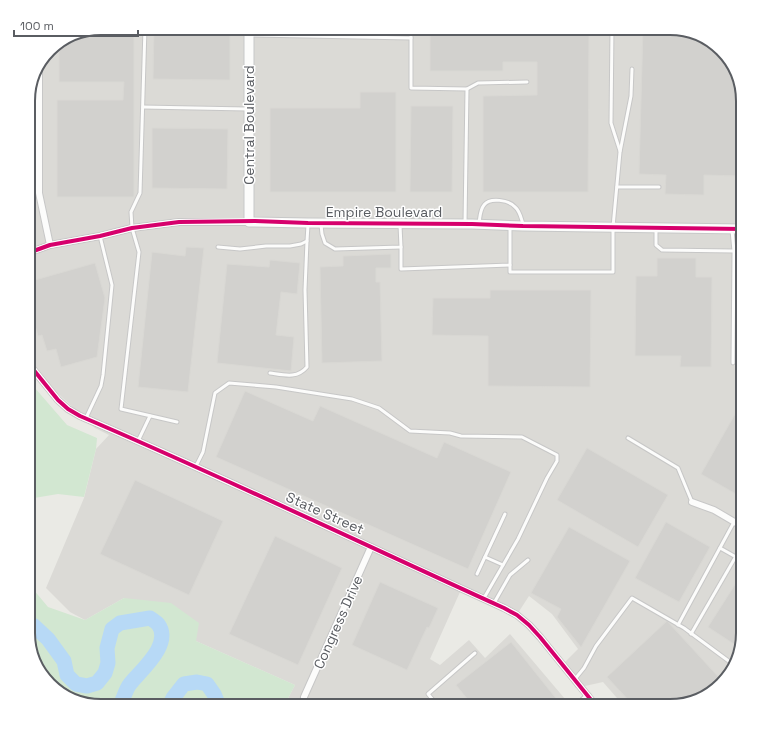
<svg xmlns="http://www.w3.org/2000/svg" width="771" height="734" font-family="'Space Grotesk',sans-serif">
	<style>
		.industrial { fill: #dbdad6 }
		.green { fill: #d2e7d1 }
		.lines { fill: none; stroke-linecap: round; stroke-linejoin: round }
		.river { stroke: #b7d9f6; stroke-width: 15 }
		.building { fill: #d2d1ce; stroke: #d9d8d4 }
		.lane-casing { stroke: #c7c7c7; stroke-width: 5 }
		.street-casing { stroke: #c7c7c7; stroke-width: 8 }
		.secondary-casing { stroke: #c7c8c8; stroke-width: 11 }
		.lane { stroke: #fcfcfb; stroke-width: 3 }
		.street { stroke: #fcfcfb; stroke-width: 6 }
		.secondary { stroke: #fcfcfb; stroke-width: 9 }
		.cycleway-casing { stroke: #fff; stroke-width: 6 }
		.cycleway { stroke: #d6006c; stroke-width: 4 }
		.labels { text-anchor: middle; stroke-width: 3; stroke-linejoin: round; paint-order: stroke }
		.street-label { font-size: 14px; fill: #5a5d62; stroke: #fff }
		.rim { fill: none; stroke: #5a5d62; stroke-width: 2 }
	</style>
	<rect width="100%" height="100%" fill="#eaeae5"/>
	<polygon class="industrial" points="101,28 674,28 722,50 743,97 743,633 737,661 721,685 674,706 624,706 603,682 576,688 560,667 578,649 552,614 529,596 516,616 460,592 430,659 440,665 469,640 485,658 510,634 571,706 284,706 295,685 196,641 124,598 85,620 70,612 46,588 84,498 96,449 109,435 95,428 36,373 28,353 28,96 36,69 53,46"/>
	<g class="green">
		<polygon points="28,380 67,425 97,438 96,449 84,497 58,494 28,499"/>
		<polygon points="28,583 48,607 85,620 124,598 171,603 199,623 196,641 295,685 284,706 101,706 73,700 49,684 28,637"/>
	</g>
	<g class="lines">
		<g class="river">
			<path d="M28,624L33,625L48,639L64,661L67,675L76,684L87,686L97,683L105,673L108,663L107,648L112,629L120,623L150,618C153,620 156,622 158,624C173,644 141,670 130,684C126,689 124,697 121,703V706"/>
			<polyline points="169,706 173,698 184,684 197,682 207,684 214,694 219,706"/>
		</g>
	</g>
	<g class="building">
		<polygon points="101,28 134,28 134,197 57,197 57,100 123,100 124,82 59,82 59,44"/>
		<polygon points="154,28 230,28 230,80 153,79"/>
		<polygon points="430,28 589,28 588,192 483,192 483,96 537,95 537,62 503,62 503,71 430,71"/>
		<polygon points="643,28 674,28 722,50 743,97 743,176 704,175 704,195 665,194 666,175 639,174"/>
		<polygon points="360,92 396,92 396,192 270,192 270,108 360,108"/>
		<polygon points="411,106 453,106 452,192 410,192"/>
		<polygon points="152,128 228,129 227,189 152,188"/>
		<polygon points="186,247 204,248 188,392 138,387 152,252 185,256"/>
		<polygon points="391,254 391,268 376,268 376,282 380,282 382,361 322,363 320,267 343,266 343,256"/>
		<polygon points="657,258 696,258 696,277 712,277 711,367 680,367 681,356 635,356 636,276 657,276"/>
		<polygon points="270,260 300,263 297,294 281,292 276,335 294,337 291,371 217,363 227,264 269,267"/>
		<polygon points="95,263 105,298 97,357 61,367 56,349 47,351 42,335 38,336 28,300 28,282"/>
		<polygon points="490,290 591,290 590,387 488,386 488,336 432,335 433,298 490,298"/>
		<polygon points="245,391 313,421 320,406 437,458 444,442 511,472 468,569 216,457"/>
		<polygon points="743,400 743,498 701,474"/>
		<polygon points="587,448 668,495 638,547 557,500"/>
		<polygon points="135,480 223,521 189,595 100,554"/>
		<polygon points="666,522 710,547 679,602 635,578"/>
		<polygon points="569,527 630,561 581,647 557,617 561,609 531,593"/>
		<polygon points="275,536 342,568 298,665 229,634"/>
		<polygon points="743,572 743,633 740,648 708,627"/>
		<polygon points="380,582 438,608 429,628 427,627 407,670 352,645"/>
		<polygon points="667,621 723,682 721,685 674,706 634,706 607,677"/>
		<polygon points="511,642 558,701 552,706 473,706 456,685"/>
	</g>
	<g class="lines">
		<g class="lane-casing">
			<g id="lane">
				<polyline points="145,28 140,193 131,212 132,228 139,252 138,261 121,409 177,422"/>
				<polyline points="411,28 411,88 467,89 465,223"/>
				<polyline points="612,28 611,123 620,151"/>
				<polyline points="251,35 411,38"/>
				<polyline points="467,89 478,83 527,82"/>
				<polyline points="143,107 247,109"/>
				<polyline points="617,187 659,187"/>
				<path d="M479,223C480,217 480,210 484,205C490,197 509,200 515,207C520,211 521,218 523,224"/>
				<polyline points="321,225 322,234 325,243 335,249 401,247 400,225"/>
				<polyline points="739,227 739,204 743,204"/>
				<polyline points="656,228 656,245 662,250 734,251"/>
				<polyline points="732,230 734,251 733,363"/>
				<polyline points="218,247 240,249 266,246 290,246 301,244 307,241 308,225"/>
				<polyline points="401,247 401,269 510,265 510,226"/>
				<polyline points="510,265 510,272 613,272 613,227 620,152 631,96 632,69"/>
				<path d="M270,373C284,375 297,379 307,367L305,290L307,241"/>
				<polyline points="86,418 101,386 103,375 112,285 100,236"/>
				<polyline points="628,438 678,468 692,502"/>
				<polyline points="138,441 150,416"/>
				<polyline points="196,466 203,452 215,393 229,383 276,387 352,399 379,408 410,431 450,433 461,436 522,437 557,455 557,461 547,478 518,539 484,598"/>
				<polyline points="720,548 736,557"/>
				<polyline points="485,557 503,565"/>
				<polyline points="477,574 505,514"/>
				<polyline points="494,603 510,575 528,560"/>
				<polyline points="678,625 734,522"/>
				<polyline points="691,634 743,544"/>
				<polyline points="575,679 584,668 596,646 632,598 684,628 734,665"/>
				<polyline points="438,706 428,694 475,653"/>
			</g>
		</g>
		<g class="street-casing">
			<g id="street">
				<polyline points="39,64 39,193 50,245"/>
				<polyline points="28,253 50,245 100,236 132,228 179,222 249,222"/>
				<path d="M28,363L58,400L68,409L80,416C223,477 363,544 504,608L517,615L529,625L540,637L596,706"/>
				<polyline points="692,502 714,510 743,527"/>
				<polyline points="304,697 371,547"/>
				<polyline points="577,706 588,696"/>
			</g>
		</g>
		<g class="secondary-casing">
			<polyline id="secondary" points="249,28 249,222 308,223 472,224 523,226 743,229"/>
		</g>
		<use href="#lane" class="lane"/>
		<use href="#street" class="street"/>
		<use href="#secondary" class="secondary"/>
		<g class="cycleway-casing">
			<g id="cycleway">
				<polyline points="28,253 50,245 100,236 132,228 179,222 255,221 308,223 472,224 523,226 743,229"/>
				<path d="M28,363L58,400L68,409L80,416C223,477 363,544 504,608L517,615L529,625L540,637L596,706"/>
			</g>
		</g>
		<use href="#cycleway" class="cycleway"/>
	</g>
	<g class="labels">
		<g class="street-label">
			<text transform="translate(249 125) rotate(-90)" y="5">Central Boulevard</text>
			<text x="384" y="217">Empire Boulevard</text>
			<text transform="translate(325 513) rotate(24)" y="5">State Street</text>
			<text transform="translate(338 622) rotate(-66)" y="5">Congress Drive</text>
		</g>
	</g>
	<path d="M0 0H771V734H0ZM101 35H670A66 66 0 0 1 736 101V633A66 66 0 0 1 670 699H101A66 66 0 0 1 35 633V101A66 66 0 0 1 101 35Z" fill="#fff" fill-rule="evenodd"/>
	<path class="rim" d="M101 35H670A66 66 0 0 1 736 101V633A66 66 0 0 1 670 699H101A66 66 0 0 1 35 633V101A66 66 0 0 1 101 35Z"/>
	<path d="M14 30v6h124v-6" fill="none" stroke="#5a5d62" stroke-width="2"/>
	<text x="20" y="30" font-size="12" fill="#5a5d62" stroke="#ffffff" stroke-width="3" paint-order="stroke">100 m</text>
</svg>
